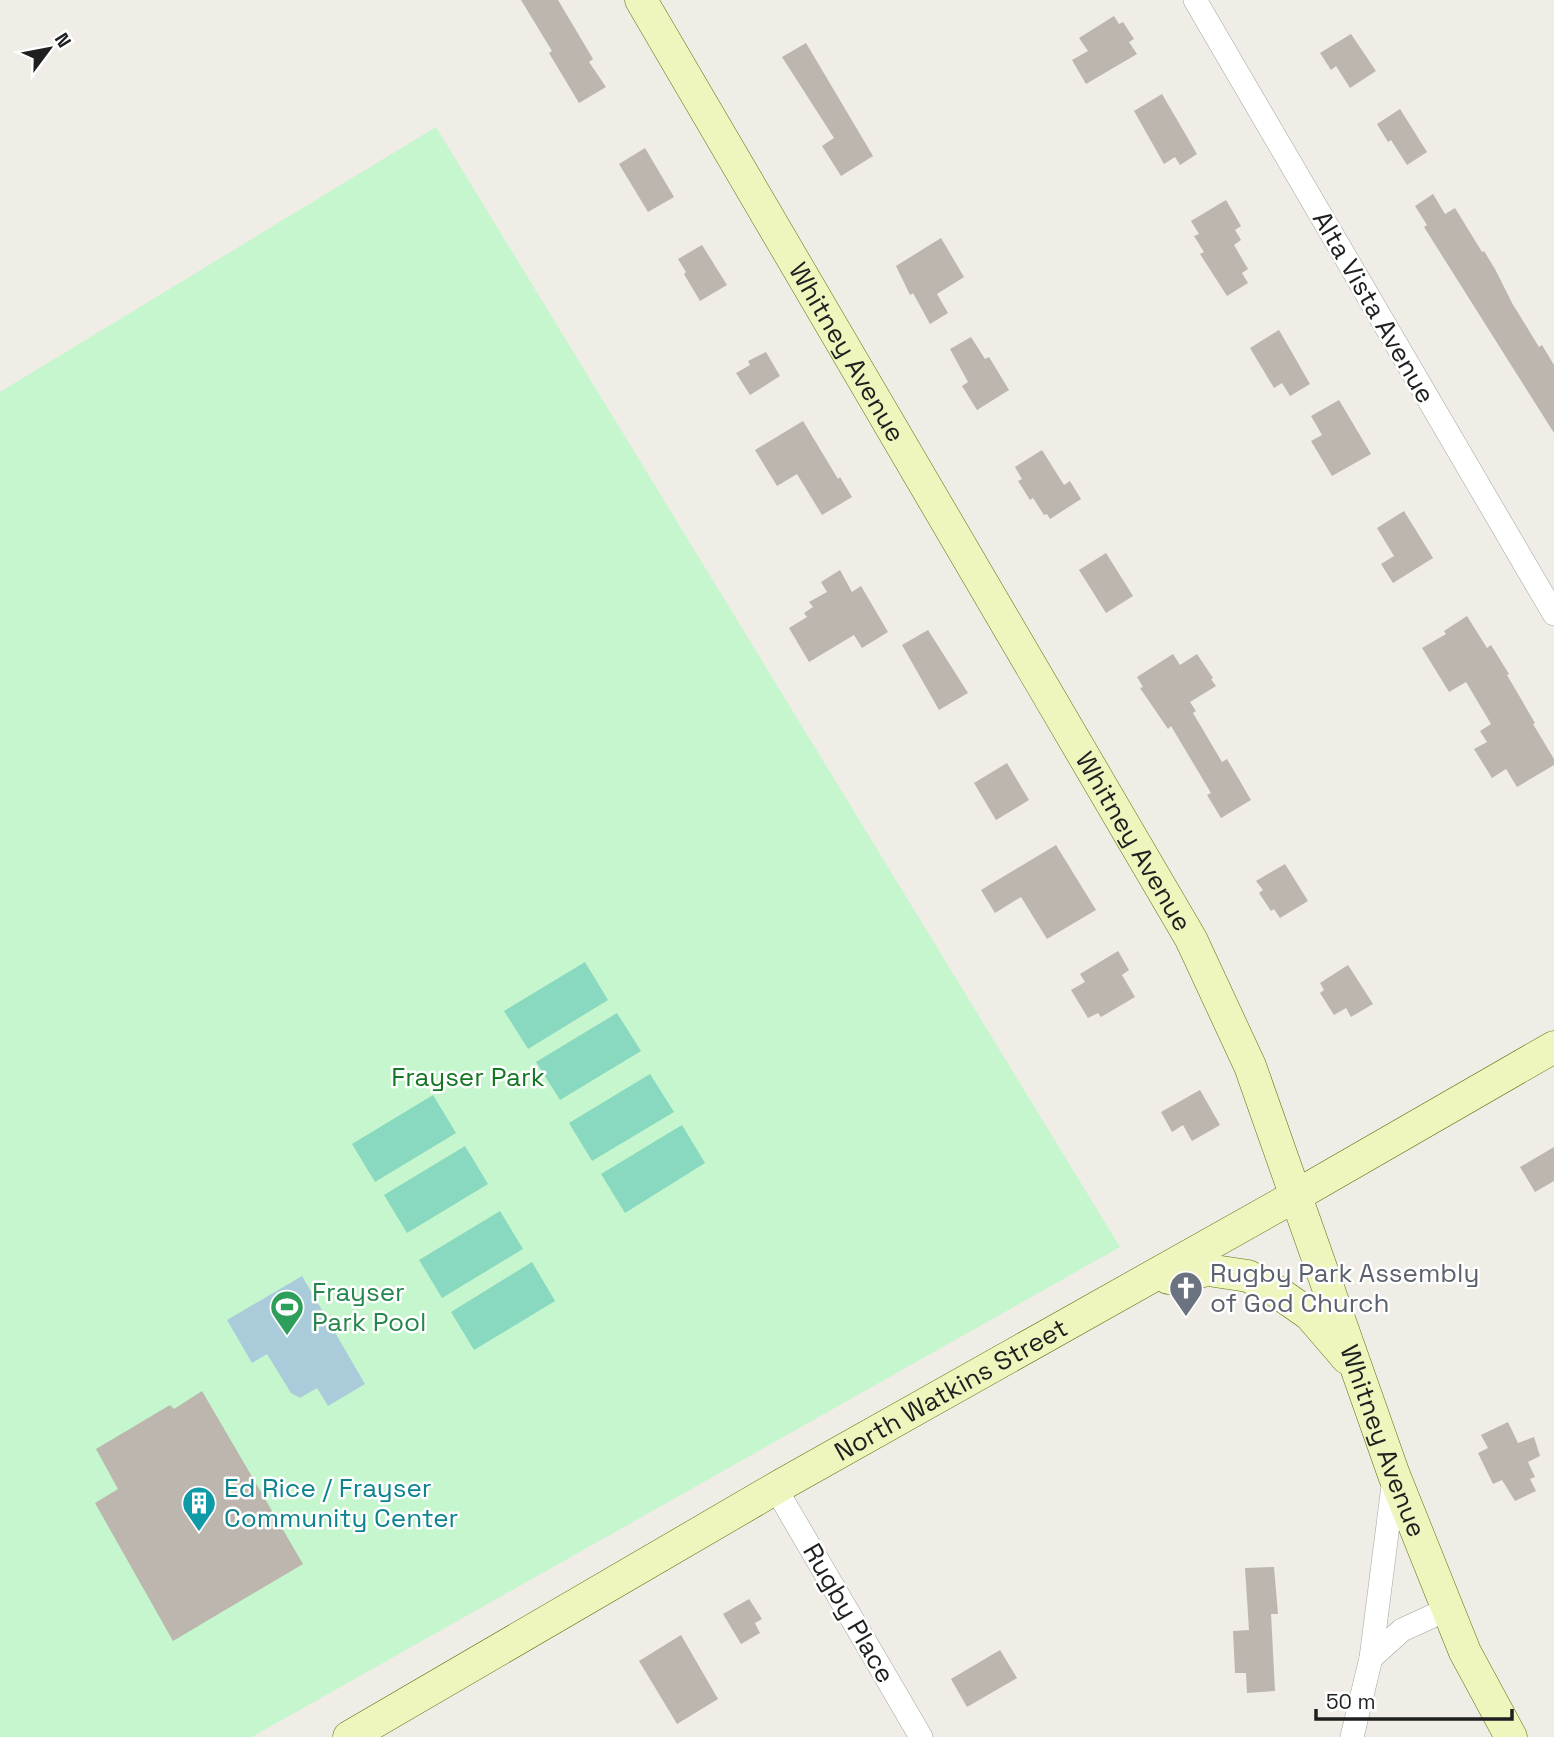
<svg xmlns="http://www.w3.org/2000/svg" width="1554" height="1737" font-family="'Space Grotesk',sans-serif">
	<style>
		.park { fill: #c6f6cd }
		.pitch { fill: #89d9c0 }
		.water { fill: #a9cbda }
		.building { fill: #bcb6af }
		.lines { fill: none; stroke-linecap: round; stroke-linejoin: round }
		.street-casing { stroke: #a3a3a3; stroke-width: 24 }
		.secondary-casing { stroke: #5d700c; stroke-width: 33 }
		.street { stroke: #fff; stroke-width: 23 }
		.secondary { stroke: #eef5bd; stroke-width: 32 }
		.labels { text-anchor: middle; stroke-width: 5; stroke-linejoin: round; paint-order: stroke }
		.street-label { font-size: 26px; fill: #1f1f1f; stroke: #fff }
		.park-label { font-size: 26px; fill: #137723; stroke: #fff }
		.worship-label { font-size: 26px; fill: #5b616d; stroke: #fff; text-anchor: start }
		.leisure-label { font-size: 26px; fill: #27864d; stroke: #fff; text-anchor: start }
		.culture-label { font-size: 26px; fill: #0d838f; stroke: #fff; text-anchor: start }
	</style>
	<rect width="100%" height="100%" fill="#efede6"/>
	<polygon class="park" points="436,127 1120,1247 252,1737 0,1737 0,392"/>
	<g class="pitch">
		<polygon points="585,962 608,1000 528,1049 504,1011"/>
		<polygon points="617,1013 641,1051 560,1100 536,1062"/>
		<polygon points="650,1074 674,1112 592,1161 569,1123"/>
		<polygon points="433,1095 456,1133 375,1182 352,1144"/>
		<polygon points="682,1125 705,1163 625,1213 601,1174"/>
		<polygon points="465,1146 488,1184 407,1233 384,1195"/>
		<polygon points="500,1211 523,1249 442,1298 419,1260"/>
		<polygon points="532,1262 555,1301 474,1350 451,1312"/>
	</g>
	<polygon class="water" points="302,1276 365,1384 328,1406 317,1388 300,1398 291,1393 267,1354 252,1363 227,1320"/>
	<g class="building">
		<polygon points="521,0 558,0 593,59 589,62 606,87 579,103 549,53 552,51"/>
		<polygon points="1114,16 1119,24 1123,22 1134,39 1129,42 1137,54 1086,84 1072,60 1088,51 1079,38"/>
		<polygon points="1351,34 1376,71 1350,88 1336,66 1331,70 1320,53"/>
		<polygon points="806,43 873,156 841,176 822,146 834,138 782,57"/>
		<polygon points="1162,94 1197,154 1180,165 1175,157 1164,164 1134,111"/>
		<polygon points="1400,109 1427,152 1407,165 1391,140 1388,142 1377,124"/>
		<polygon points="645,148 674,197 648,212 619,164"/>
		<polygon points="1433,194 1445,214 1455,208 1482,252 1484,251 1495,269 1512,303 1539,347 1542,345 1554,365 1554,433 1424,227 1427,225 1415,206"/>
		<polygon points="1226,200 1241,226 1235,230 1241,240 1234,245 1248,269 1242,273 1248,283 1227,296 1200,254 1204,252 1194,236 1199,234 1191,221"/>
		<polygon points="941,238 964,277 937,294 948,313 930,324 913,293 910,295 896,266"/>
		<polygon points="702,245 727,285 700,301 684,274 686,272 678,259"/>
		<polygon points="1279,330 1310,384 1290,396 1282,383 1274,388 1250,348"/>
		<polygon points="971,337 985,359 989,357 1009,390 977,410 962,386 968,382 950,349"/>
		<polygon points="766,352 780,376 750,395 736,373 750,365 748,361"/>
		<polygon points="1339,400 1371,454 1332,476 1311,441 1322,435 1311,416"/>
		<polygon points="803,421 838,479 840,477 852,497 822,515 797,474 777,486 755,450"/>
		<polygon points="1042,450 1064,485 1070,481 1081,499 1050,519 1047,514 1044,515 1033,498 1030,500 1018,481 1022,479 1015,467"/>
		<polygon points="1404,511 1433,558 1393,583 1381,564 1394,556 1377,528"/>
		<polygon points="1106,553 1133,596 1106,613 1079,570"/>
		<polygon points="840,570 852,592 861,586 888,632 862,648 854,635 809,662 789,628 807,617 804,613 813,607 809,602 827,592 821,582"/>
		<polygon points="1467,616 1487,648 1491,645 1509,674 1507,675 1535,723 1533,724 1554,759 1554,765 1517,787 1506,769 1492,778 1474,749 1487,742 1480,731 1491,724 1466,682 1449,692 1422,648 1446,634 1444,631"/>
		<polygon points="928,630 968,693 939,710 902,645"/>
		<polygon points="1173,654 1180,665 1197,654 1213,678 1211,679 1216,686 1190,702 1196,711 1193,713 1222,762 1227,759 1251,800 1221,818 1207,795 1211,793 1171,726 1168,729 1140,688 1143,687 1137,677"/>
		<polygon points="1007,763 1029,800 996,820 974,783"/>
		<polygon points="1056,845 1096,910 1047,939 1021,897 995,913 981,890"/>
		<polygon points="1285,864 1308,901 1280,918 1274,909 1271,911 1259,893 1263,890 1256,881"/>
		<polygon points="1118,951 1129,970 1122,975 1135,997 1101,1017 1098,1013 1088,1018 1071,990 1085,982 1080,974"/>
		<polygon points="1348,965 1373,1004 1351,1017 1346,1008 1334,1015 1320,993 1324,990 1320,983"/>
		<polygon points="1200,1090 1220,1125 1192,1141 1183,1125 1172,1132 1161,1112"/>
		<polygon points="1554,1147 1554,1181 1535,1192 1520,1167"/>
		<polygon points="202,1391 303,1564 173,1641 95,1503 118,1489 96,1449 170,1405 174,1409"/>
		<polygon points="1508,1422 1518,1443 1534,1437 1540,1456 1528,1462 1535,1477 1530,1479 1536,1491 1515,1501 1502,1480 1493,1484 1478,1453 1488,1448 1481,1435"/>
		<polygon points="1274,1567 1278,1614 1271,1614 1275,1691 1247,1693 1246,1673 1235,1673 1233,1631 1249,1630 1245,1568"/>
		<polygon points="749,1599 762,1619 755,1623 760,1633 741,1644 723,1614"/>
		<polygon points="681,1635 718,1699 677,1724 639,1661"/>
		<polygon points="1000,1650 1017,1678 967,1707 951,1679"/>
	</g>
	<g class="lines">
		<g class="street-casing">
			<g id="street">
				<polyline points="1195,0 1554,614"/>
				<polyline points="1394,1478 1371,1658 1402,1630 1448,1609"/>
				<polyline points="776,1489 921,1737"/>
				<polyline points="1352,1737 1371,1658"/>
			</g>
		</g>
		<g class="secondary-casing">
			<g id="secondary">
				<path id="s1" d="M641,0L1191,939L1250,1066L1394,1475L1465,1652L1511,1737"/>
				<polyline points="1168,1278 1208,1270 1248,1276 1276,1291 1310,1315 1347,1358"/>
				<path id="s2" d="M349,1737L783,1484L1297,1195L1554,1047"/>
			</g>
		</g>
		<use href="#street" class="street"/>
		<use href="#secondary" class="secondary"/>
	</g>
	<defs>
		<g id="church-pin" transform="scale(1.75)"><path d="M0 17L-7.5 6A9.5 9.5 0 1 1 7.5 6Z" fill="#6b7280" stroke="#fff"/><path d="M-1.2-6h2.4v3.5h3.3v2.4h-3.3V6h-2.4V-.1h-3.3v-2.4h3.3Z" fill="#fff"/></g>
		<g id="stadium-pin" transform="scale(1.75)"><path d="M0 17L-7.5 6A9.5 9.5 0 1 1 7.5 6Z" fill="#2e9e5b" stroke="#fff"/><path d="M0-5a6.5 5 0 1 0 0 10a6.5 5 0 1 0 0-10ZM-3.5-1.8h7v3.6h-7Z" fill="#fff"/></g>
		<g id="building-pin" transform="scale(1.75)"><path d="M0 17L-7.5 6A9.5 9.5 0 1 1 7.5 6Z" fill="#0f9aa8" stroke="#fff"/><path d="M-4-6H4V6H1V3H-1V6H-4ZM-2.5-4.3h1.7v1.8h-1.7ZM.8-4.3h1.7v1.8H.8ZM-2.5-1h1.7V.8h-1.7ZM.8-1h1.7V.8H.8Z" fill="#fff"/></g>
	</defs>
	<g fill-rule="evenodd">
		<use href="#church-pin" x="1186" y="1288"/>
		<use href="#stadium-pin" x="287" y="1307"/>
		<use href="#building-pin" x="199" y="1503"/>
	</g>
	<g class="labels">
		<g class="street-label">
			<text transform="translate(1374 307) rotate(60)" y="9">Alta Vista Avenue</text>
			<text dy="9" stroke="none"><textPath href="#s1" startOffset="408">Whitney Avenue</textPath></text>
			<text dy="9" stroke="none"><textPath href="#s1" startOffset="975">Whitney Avenue</textPath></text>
			<text dy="9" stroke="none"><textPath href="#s2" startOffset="695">North Watkins Street</textPath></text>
			<text dy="9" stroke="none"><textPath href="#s1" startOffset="1626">Whitney Avenue</textPath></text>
			<text transform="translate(849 1613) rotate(60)" y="9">Rugby Place</text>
		</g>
		<g class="park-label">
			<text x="468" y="1086">Frayser Park</text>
		</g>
		<g class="worship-label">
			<text x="1210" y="1282">Rugby Park Assembly<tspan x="1210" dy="30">of God Church</tspan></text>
		</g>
		<g class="leisure-label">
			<text x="312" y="1301">Frayser<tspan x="312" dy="30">Park Pool</tspan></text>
		</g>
		<g class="culture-label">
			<text x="224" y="1497">Ed Rice / Frayser<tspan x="224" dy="30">Community Center</tspan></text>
		</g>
	</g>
	<g transform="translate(49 49) rotate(58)" stroke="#ffffff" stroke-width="5" paint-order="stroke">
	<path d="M0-5L12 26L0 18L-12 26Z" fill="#1f1f1f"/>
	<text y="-10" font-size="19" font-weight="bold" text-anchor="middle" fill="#1f1f1f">N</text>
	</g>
	<path d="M1316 1709v10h196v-10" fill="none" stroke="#1f1f1f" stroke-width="3.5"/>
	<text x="1326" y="1709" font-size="21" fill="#1f1f1f" stroke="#ffffff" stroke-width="5" paint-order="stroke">50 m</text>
</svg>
